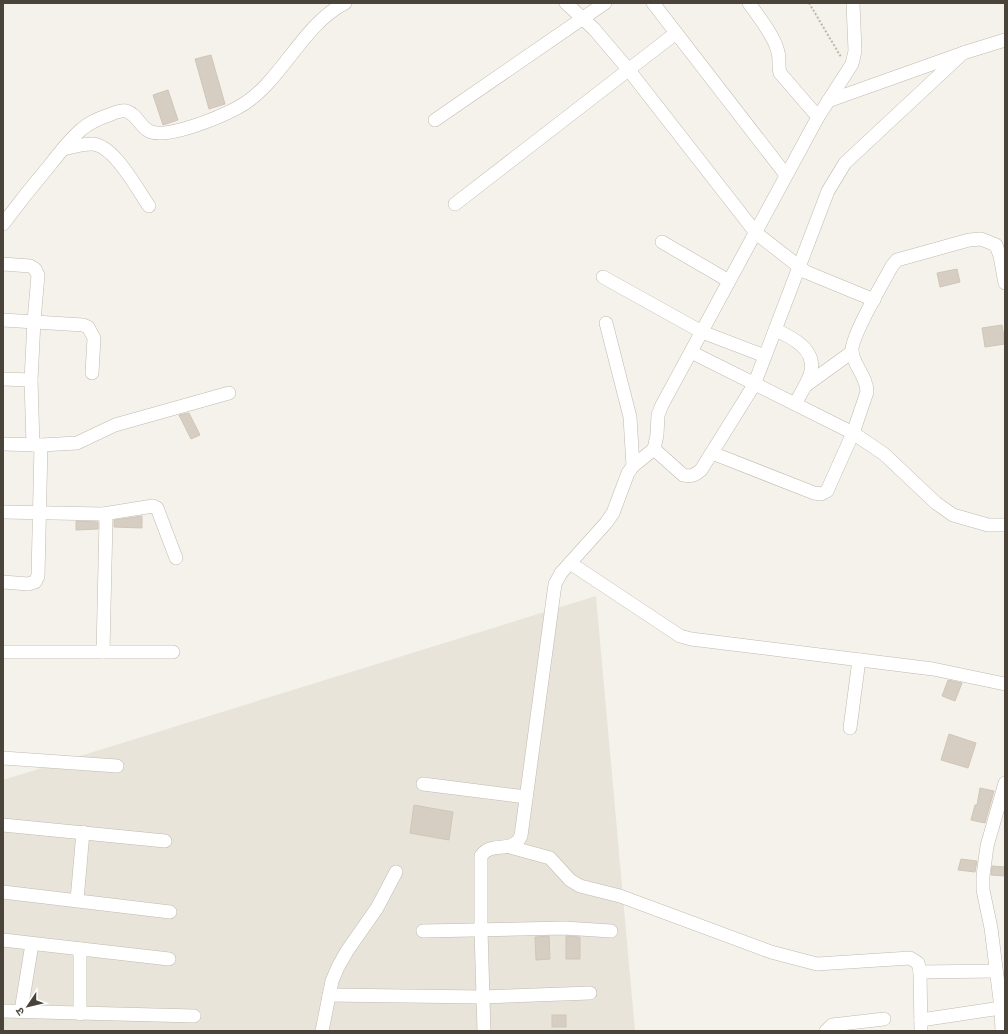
<svg xmlns="http://www.w3.org/2000/svg" width="1008" height="1034" font-family="Barlow,'Noto Sans Devanagari',sans-serif">
	<style>
		.residential { fill: #e8e4da }
		.building { fill: #d6cec2; stroke: #d0c6b6 }
		.lines { fill: none; stroke-linecap: round; stroke-linejoin: round }
		.minor-casing { stroke: #c0baaf; stroke-width: 14 }
		.path { stroke: #c1b6a1; stroke-width: 2; stroke-dasharray: 2 2; stroke-linecap: butt }
		.minor { stroke: #fff; stroke-width: 13 }
	</style>
	<rect width="100%" height="100%" fill="#f5f2ec"/>
	<polygon class="residential" points="596,596 635,1031 3,1031 3,780"/>
	<g class="building">
		<polygon points="211,55 225,104 209,109 195,59"/>
		<polygon points="168,90 178,120 163,125 153,95"/>
		<polygon points="957,269 960,282 940,287 937,273"/>
		<polygon points="1002,325 1005,344 985,347 982,328"/>
		<polygon points="189,413 200,435 191,439 179,415"/>
		<polygon points="142,516 142,528 114,527 114,520"/>
		<polygon points="76,521 98,522 98,529 76,530"/>
		<polygon points="948,680 962,683 955,701 942,696"/>
		<polygon points="949,734 976,743 968,768 941,760"/>
		<polygon points="980,788 994,791 985,823 971,820 975,805 977,805"/>
		<polygon points="414,805 453,812 449,840 410,833"/>
		<polygon points="961,859 977,861 975,872 958,870"/>
		<polygon points="992,866 1005,867 1005,876 991,875"/>
		<polygon points="549,936 550,959 536,960 535,937"/>
		<polygon points="566,936 580,937 580,959 566,959"/>
		<rect x="552" y="1015" width="14" height="12"/>
	</g>
	<g class="lines">
		<g class="minor-casing">
			<g id="minor">
				<polyline points="566,3 594,29 628,69 756,233 806,272 874,300"/>
				<polyline points="653,3 786,175"/>
				<path d="M749,3C758,16 775,37 778,52C780,59 778,66 780,73L818,117"/>
				<polyline points="828,101 963,53 1005,40"/>
				<polyline points="435,120 605,3"/>
				<path d="M63,149C72,147 82,144 91,144C113,143 137,189 149,206"/>
				<polyline points="455,204 676,33"/>
				<path d="M3,224C18,204 34,184 50,165C60,152 70,139 82,129C90,122 100,118 109,115C114,113 120,110 126,111C137,114 140,127 149,131C166,140 220,117 237,108C281,85 300,26 345,3"/>
				<polyline points="662,242 729,281"/>
				<polyline points="3,264 30,266 35,269 38,275 34,321 31,380 33,445"/>
				<polyline points="603,277 702,332 765,356"/>
				<polyline points="3,320 83,325 88,327 94,338 92,373"/>
				<polyline points="606,323 630,417 633,466"/>
				<path d="M776,330C791,337 816,349 811,371C809,382 800,394 795,404"/>
				<polyline points="691,352 853,433 884,454 936,503 953,515 988,525 1005,525"/>
				<polyline points="3,379 31,380"/>
				<polyline points="805,386 852,352"/>
				<polyline points="3,444 41,445 77,443 115,425 229,393"/>
				<path d="M654,449L683,475C691,477 695,475 701,470L754,385L828,191L845,163L963,53"/>
				<path d="M712,453L814,493L821,494L827,491L853,433L867,392C867,377 854,366 852,352C850,338 884,281 892,266L897,260L969,240L981,239L996,245L1000,256L1005,283"/>
				<polyline points="3,512 103,514 106,520 103,652"/>
				<polyline points="103,514 153,506 157,508 176,558"/>
				<polyline points="570,563 680,636 691,639 933,669 1005,684"/>
				<polyline points="3,582 28,584 35,582 38,576 41,445"/>
				<polyline points="3,652 173,652"/>
				<polyline points="850,728 859,660"/>
				<polyline points="3,758 117,766"/>
				<polyline points="423,784 526,797"/>
				<polyline points="3,825 165,841"/>
				<polyline points="510,847 550,858 570,880 580,886 620,896 771,952 817,964 910,958 918,963 920,972 921,1031"/>
				<polyline points="3,892 170,912"/>
				<polyline points="77,900 83,832"/>
				<polyline points="423,931 564,928 611,931"/>
				<polyline points="3,940 169,959"/>
				<polyline points="920,972 996,971"/>
				<polyline points="329,995 482,997 590,993"/>
				<polyline points="3,1011 194,1016"/>
				<polyline points="21,1011 32,944"/>
				<polyline points="80,1014 80,949"/>
				<polyline points="921,1020 1001,1008"/>
				<polyline points="322,1031 332,981 338,967 347,951 377,908 396,872"/>
				<path d="M484,1031L481,930V856C492,840 512,855 521,836L555,584L561,573L606,523L613,513L628,473L633,466L654,449L657,435L658,415L662,405L818,117L852,64L855,51L853,3"/>
				<polyline points="826,1031 832,1025 884,1019"/>
				<polyline points="1002,1031 1001,1008 991,928 983,890 983,876 987,846 1005,783"/>
			</g>
		</g>
		<polyline class="path" points="809,3 841,57"/>
		<use href="#minor" class="minor"/>
	</g>
	<rect width="1008" height="1034" fill="none" stroke="#49433a" stroke-width="8"/>
	<g transform="translate(28 1006) rotate(235)" stroke="#ffffff" stroke-width="3" paint-order="stroke">
	<path d="M0-3L7 15L0 10L-7 15Z" fill="#49433a"/>
	<text y="-6" font-size="11" font-weight="bold" text-anchor="middle" fill="#49433a">उ</text>
	</g>
</svg>
